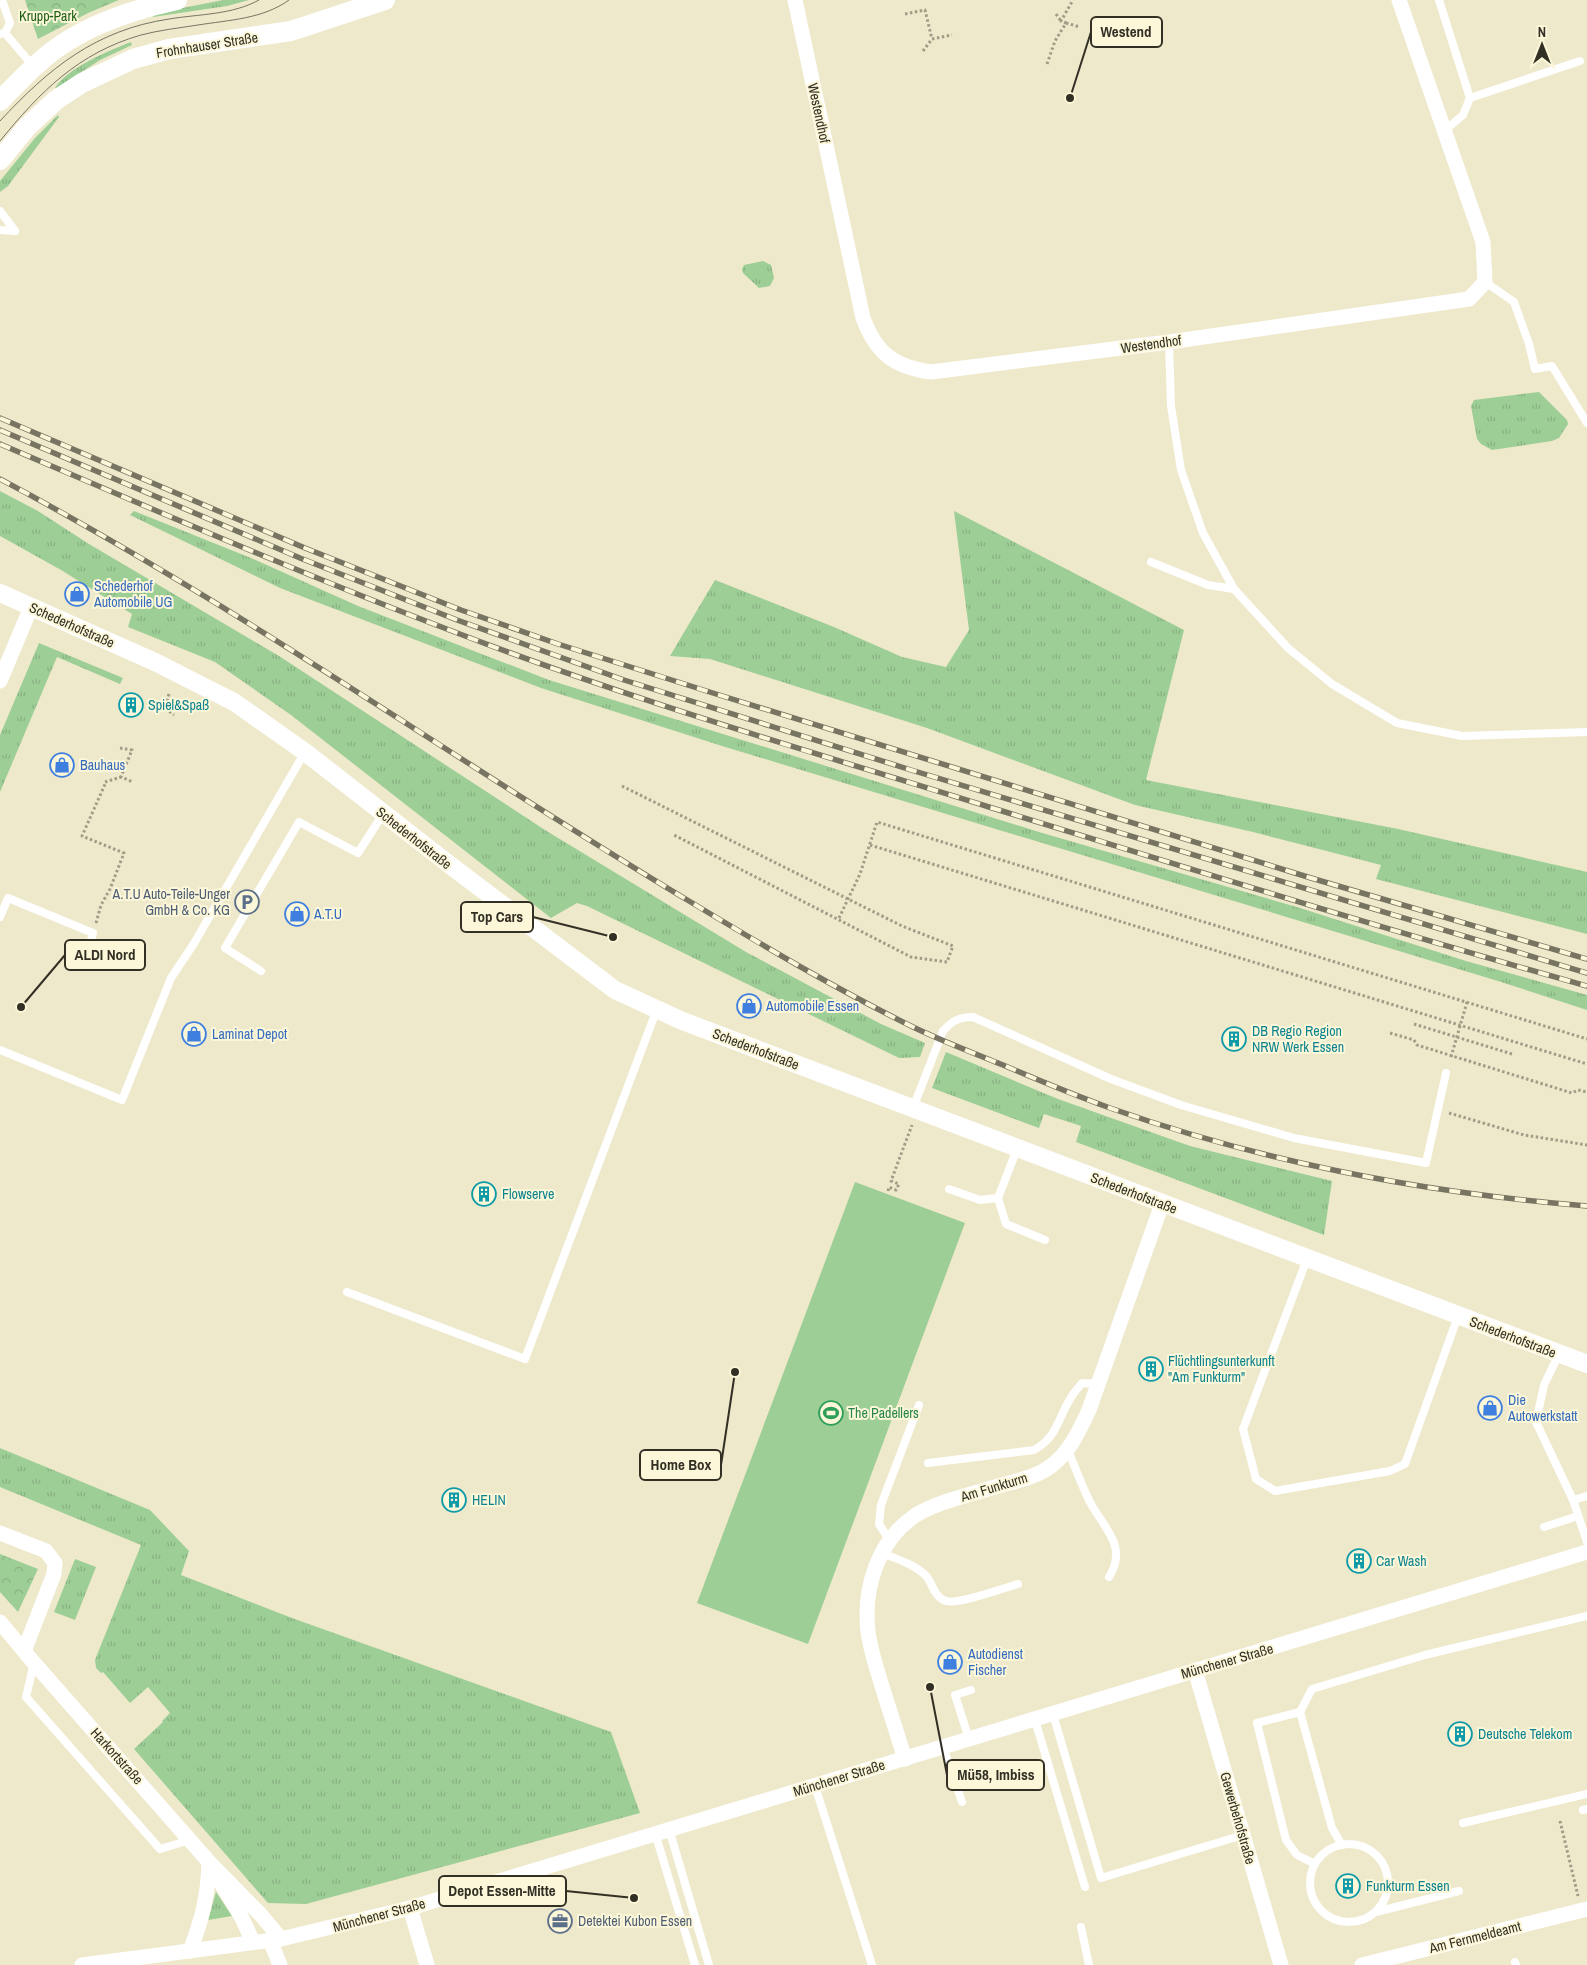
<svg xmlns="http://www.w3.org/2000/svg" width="1587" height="1965" font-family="'Archivo Narrow',sans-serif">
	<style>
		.grass { fill: url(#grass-tufts) }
		.park { fill: url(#park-crowns) }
		.pitch { fill: #9dce96 }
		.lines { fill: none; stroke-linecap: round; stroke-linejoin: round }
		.path { stroke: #a19c87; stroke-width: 3; stroke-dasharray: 2.5 2.5; stroke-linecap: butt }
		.service { stroke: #fff; stroke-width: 8 }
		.minor { stroke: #fff; stroke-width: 15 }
		.tertiary { stroke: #fff; stroke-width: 18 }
		.secondary { stroke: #fff; stroke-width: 20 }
		.tram { stroke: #787462; stroke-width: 1 }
		.rail-casing { stroke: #787462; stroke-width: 5.5 }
		.rail { stroke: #fcf7d9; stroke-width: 4; stroke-dasharray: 11; stroke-linecap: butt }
		.labels { text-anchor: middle; stroke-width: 4; stroke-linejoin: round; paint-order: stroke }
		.park-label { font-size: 14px; fill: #1d5e15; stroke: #fcf7d9 }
		.street-label { font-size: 14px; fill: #322f24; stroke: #fcf7d9 }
		.shop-label { font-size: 14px; fill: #366cbe; stroke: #fcf7d9; text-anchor: start }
		.culture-label { font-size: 14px; fill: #0d838f; stroke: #fcf7d9; text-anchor: start }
		.service-label { font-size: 14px; fill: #4e5e75; stroke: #fcf7d9; text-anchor: end }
		.leisure-label { font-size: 14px; fill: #27864d; stroke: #fcf7d9; text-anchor: start }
		.leader { fill: none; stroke: #322f24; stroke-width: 2 }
		.callout-dot { fill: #322f24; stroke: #fcf7d9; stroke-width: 2 }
		.callout { fill: #fcf7d9; stroke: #322f24; stroke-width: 2 }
		.callout-label { font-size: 15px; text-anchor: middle; font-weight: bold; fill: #322f24 }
	</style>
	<defs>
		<pattern id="grass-tufts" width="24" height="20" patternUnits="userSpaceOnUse" patternTransform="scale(1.25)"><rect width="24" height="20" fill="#9dce96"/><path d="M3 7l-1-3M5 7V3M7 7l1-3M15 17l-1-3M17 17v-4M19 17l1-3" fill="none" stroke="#88b181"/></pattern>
		<pattern id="park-crowns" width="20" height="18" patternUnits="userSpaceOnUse" patternTransform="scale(1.25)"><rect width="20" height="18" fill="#9dce96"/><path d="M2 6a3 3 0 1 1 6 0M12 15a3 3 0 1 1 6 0" fill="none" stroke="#88b181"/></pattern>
	</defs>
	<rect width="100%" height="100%" fill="#efe9cc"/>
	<g class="grass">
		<polygon points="223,0 249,0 227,6 153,17 152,14"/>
		<path d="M131,42L132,45L100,60L57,88H55C67,68 110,50 131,42Z"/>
		<polygon points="58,115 59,117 8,186 0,192 0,181 35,138"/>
		<polygon points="763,261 771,265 774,278 770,286 759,288 743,273 742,269 744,265"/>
		<polygon points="1539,392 1567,420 1568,424 1559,438 1552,441 1492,450 1481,444 1477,439 1471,406 1474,400"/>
		<polygon points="0,491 38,511 89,544 279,656 545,830 746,952 881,1024 925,1043 920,1057 899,1058 587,906 577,903 551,918 291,715 215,662 128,627 132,614 61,570 0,536"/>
		<polygon points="134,511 251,558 358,606 549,680 1039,832 1300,908 1466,961 1587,995 1587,1010 1498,981 722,746 541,688 280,588 130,515"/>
		<polygon points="954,511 1184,630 1146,780 1398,829 1587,872 1587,934 1376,879 1381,865 1253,832 1135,805 927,728 710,659 670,656 715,580 834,627 902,657 946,667 969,630"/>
		<polygon points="39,643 123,678 120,684 57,657 0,792 0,735"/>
		<polygon points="946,1052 1058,1099 1190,1146 1332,1181 1324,1235 1076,1142 1081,1126 1044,1114 1039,1128 932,1088"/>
		<polygon points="0,1448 150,1510 189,1551 181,1575 292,1618 611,1732 640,1813 306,1904 268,1903 134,1749 163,1722 162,1721 170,1713 148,1687 130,1703 103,1672 101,1673 96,1668 95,1660 141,1545 0,1487"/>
		<polygon points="75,1559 96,1567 75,1620 54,1612"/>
		<polygon points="216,1892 232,1916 208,1920"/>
	</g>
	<g class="park">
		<polygon points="25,0 119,0 88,13 38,39"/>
		<polygon points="0,1554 38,1569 18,1612 0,1592"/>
	</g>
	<polygon class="pitch" points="855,1182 965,1223 808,1644 697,1603"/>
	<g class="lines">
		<g class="path">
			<polyline points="905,14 925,10 932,39"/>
			<polyline points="1056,14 1061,21"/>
			<polyline points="1066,23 1080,27"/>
			<polyline points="923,51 932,39 952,35"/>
			<polyline points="1047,64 1055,41 1066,23 1061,21 1073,0"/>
			<polyline points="169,694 165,708 174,715"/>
			<polyline points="120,748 132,750 121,777 133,782"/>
			<polyline points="105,782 121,777"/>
			<polyline points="622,786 902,926 953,946 947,962 911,957 674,835"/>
			<polyline points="870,845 1587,1064"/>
			<polyline points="839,918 860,874 877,822 1587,1039"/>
			<polyline points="96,923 101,905 110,889 124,853 82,836 106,782"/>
			<polyline points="1414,1024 1512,1054"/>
			<polyline points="1390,1033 1414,1040 1417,1045 1572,1093 1578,1090 1587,1092"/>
			<polyline points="1451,1057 1467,1002"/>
			<polyline points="1449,1113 1524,1135 1587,1145"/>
			<polyline points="888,1191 889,1187 896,1190 899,1184 891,1181 912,1125"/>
			<polyline points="1560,1821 1578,1896"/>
		</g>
		<g class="service">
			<polyline points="2,0 10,23 5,33"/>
			<polyline points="1439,0 1470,98 1580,61"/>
			<polyline points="0,34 5,33 33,66"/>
			<polyline points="1444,131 1463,115 1470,98"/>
			<polyline points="0,211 15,231"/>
			<polyline points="0,230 15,231"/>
			<polyline points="1485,282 1514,302 1529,344 1535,369 1552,366 1587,423"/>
			<polyline points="1169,342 1171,406 1181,470 1203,533 1234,589"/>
			<polyline points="1151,562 1208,585 1234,589 1288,648 1332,684 1397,723 1462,736 1587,732"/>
			<polyline points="0,917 8,898 93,933 89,947"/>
			<polyline points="261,971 225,948 299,822 358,853 383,814"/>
			<polyline points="0,1050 122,1100 171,978 193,945 305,752"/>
			<path d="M913,1108L943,1031C952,1021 959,1017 973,1017L1111,1079L1181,1105L1294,1138L1426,1163L1446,1073"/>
			<polyline points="949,1189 980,1200 998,1198 1017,1149"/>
			<polyline points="998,1198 1006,1224 1045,1240"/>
			<polyline points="1307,1259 1243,1429 1256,1479 1275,1491 1390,1471 1405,1464 1458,1316"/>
			<polyline points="347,1292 525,1359 657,1009"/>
			<polyline points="1559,1354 1544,1385 1536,1422 1573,1500 1587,1542"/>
			<path d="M1068,1450C1075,1467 1081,1484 1089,1500C1102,1527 1129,1545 1109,1577"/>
			<path d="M928,1463L1034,1450C1059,1436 1058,1416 1072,1396C1075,1391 1079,1387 1082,1383L1098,1384"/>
			<polyline points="1573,1500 1587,1496"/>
			<polyline points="1544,1527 1578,1516"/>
			<polyline points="890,1541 879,1524 881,1505 919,1405"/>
			<path d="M882,1553C897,1559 916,1565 927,1577C933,1585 935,1598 946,1601C957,1605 1004,1588 1018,1584"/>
			<polyline points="34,1663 26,1697 160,1849 180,1843 189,1839"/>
			<polyline points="1300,1712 1312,1689 1425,1655 1587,1616"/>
			<polyline points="1053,1714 1101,1878 1243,1835"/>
			<polyline points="1035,1720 1085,1887"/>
			<polyline points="969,1739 955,1695 971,1690"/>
			<polyline points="943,1747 962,1802"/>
			<polyline points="815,1786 872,1965"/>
			<polyline points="1583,1810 1587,1809"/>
			<polyline points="1463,1823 1587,1794"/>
			<polyline points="669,1829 709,1965"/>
			<polyline points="655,1833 695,1965"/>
			<circle cx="1349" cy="1883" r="39"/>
			<polyline points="1315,1864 1297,1855 1286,1840 1257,1723 1300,1712 1332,1828 1342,1845"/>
			<polyline points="1376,1912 1459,1891"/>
			<polyline points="1081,1927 1089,1965"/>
			<polyline points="1515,1962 1516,1965"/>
		</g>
		<g class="minor">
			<path d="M795,0L863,318C876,353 894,367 931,372L1169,342L1469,299L1485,282L1483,242L1399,0"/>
			<polyline points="0,681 31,607"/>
			<polyline points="0,1533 46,1551 55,1563 54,1574 24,1651"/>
			<polyline points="0,1622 34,1663 209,1862 261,1915 281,1939"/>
			<polyline points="1195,1670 1281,1965"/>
			<path d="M905,1759C897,1733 889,1708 881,1683C876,1666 870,1649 868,1631C863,1588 878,1540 916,1515C939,1501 973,1494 998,1486C1016,1481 1037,1477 1051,1466C1070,1452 1079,1431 1089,1410L1162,1204"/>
			<polyline points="221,1883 242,1918 253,1942"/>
			<polyline points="410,1908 427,1965"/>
			<polyline points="270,1940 280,1965"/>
			<path d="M190,1951C202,1919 208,1897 209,1862"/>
			<polyline points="82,1965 281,1939 410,1908 1587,1552"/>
			<polyline points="1362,1965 1587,1909"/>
		</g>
		<polyline class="tertiary" points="0,593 155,662 234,702 305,752 450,865 615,990 680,1020 1587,1364"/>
		<g class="secondary">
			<path d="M0,101C14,86 29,71 44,58C80,27 131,10 177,0"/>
			<polyline points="0,160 27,127 56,100 82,83 133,59 169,49 291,31 385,0"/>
		</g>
		<g class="tram">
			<path d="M0,121C49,68 96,30 169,19C199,14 232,15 259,0"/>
			<path d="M0,141C40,92 78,53 141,35C160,30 179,28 198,25C229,20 263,19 289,0"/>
		</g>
		<g class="rail-casing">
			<g id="rail">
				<polyline points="0,418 305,548 461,610 558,644 716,694 1311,878 1587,959"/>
				<polyline points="0,430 300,558 457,620 624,680 911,770 1587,973"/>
				<path d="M0,444C150,508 299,573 452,631C628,699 809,751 989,807C1188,868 1386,930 1587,986"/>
				<path d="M0,479C238,605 458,763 689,901C762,945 836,989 913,1027C942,1041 973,1053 1003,1065C1038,1080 1074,1095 1110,1108C1263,1162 1425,1193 1587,1206"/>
			</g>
		</g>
		<use href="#rail" class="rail"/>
	</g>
	<defs>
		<g id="shop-ring" transform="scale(1.25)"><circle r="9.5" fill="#fcf7d9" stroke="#3f7fe0" stroke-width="1.5"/><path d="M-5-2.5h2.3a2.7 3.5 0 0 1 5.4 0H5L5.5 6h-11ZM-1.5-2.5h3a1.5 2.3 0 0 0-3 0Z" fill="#3f7fe0"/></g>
		<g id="building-ring" transform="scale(1.25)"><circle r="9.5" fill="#fcf7d9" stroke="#0f9aa8" stroke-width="1.5"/><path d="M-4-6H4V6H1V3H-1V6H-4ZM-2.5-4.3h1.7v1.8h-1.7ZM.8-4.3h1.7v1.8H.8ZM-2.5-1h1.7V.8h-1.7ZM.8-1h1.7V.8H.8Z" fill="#0f9aa8"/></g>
		<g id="parking-ring" transform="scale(1.25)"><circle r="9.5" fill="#fcf7d9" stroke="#5c6f8a" stroke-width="1.5"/><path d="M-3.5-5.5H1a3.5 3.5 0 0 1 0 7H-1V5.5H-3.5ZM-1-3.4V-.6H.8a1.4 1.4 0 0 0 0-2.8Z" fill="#5c6f8a"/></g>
		<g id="stadium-ring" transform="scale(1.25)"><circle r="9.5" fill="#fcf7d9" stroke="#2e9e5b" stroke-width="1.5"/><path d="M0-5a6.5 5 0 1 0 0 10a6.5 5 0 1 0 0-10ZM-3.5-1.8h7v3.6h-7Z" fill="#2e9e5b"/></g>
		<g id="office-ring" transform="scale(1.25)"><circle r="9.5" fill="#fcf7d9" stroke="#5c6f8a" stroke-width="1.5"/><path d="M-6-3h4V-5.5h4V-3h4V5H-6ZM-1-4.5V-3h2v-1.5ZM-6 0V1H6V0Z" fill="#5c6f8a"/></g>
	</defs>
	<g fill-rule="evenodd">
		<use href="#shop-ring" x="77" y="594"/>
		<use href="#building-ring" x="131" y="705"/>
		<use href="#shop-ring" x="62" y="765"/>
		<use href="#parking-ring" x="247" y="902"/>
		<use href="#shop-ring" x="297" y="914"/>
		<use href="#shop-ring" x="749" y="1006"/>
		<use href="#shop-ring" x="194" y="1034"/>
		<use href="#building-ring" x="1234" y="1039"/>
		<use href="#building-ring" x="484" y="1194"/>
		<use href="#building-ring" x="1151" y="1369"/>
		<use href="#shop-ring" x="1490" y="1408"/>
		<use href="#stadium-ring" x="831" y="1413"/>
		<use href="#building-ring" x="454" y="1500"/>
		<use href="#building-ring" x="1359" y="1561"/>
		<use href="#shop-ring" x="950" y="1662"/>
		<use href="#building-ring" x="1460" y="1734"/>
		<use href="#building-ring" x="1348" y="1886"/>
		<use href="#office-ring" x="560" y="1921"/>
	</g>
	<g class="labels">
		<g class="park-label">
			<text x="48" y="21">Krupp-Park</text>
		</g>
		<g class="street-label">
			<text transform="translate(207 45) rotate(-9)" y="5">Frohnhauser Straße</text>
			<text transform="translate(819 113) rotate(78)" y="5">Westendhof</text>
			<text transform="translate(1151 344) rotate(-8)" y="5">Westendhof</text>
			<text transform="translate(72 625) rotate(24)" y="5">Schederhofstraße</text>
			<text transform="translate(414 838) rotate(38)" y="5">Schederhofstraße</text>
			<text transform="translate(756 1049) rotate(21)" y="5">Schederhofstraße</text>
			<text transform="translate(1134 1193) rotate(21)" y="5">Schederhofstraße</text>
			<text transform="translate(1513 1337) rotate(21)" y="5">Schederhofstraße</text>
			<text transform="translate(994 1487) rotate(-17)" y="5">Am Funkturm</text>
			<text transform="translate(1227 1661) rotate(-16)" y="5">Münchener Straße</text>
			<text transform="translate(117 1756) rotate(48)" y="5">Harkortstraße</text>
			<text transform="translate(839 1778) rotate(-17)" y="5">Münchener Straße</text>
			<text transform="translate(1238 1818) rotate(74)" y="5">Gewerbehofstraße</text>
			<text transform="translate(379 1915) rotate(-15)" y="5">Münchener Straße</text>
			<text transform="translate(1475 1937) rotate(-14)" y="5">Am Fernmeldeamt</text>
		</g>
		<g class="shop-label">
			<text x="94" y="591">Schederhof<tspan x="94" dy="16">Automobile UG</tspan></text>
			<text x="80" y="770">Bauhaus</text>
			<text x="314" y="919">A.T.U</text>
			<text x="766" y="1011">Automobile Essen</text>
			<text x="212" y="1039">Laminat Depot</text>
			<text x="1508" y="1405">Die<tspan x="1508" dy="16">Autowerkstatt</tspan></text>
			<text x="968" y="1659">Autodienst<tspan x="968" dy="16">Fischer</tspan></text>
		</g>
		<g class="culture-label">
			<text x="148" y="710">Spiel&amp;Spaß</text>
			<text x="1252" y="1036">DB Regio Region<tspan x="1252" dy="16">NRW Werk Essen</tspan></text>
			<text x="502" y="1199">Flowserve</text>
			<text x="1168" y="1366">Flüchtlingsunterkunft<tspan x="1168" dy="16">"Am Funkturm"</tspan></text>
			<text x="472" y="1505">HELIN</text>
			<text x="1376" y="1566">Car Wash</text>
			<text x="1478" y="1739">Deutsche Telekom</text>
			<text x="1366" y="1891">Funkturm Essen</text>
		</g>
		<g class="service-label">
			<text x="230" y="899">A.T.U Auto-Teile-Unger<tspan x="230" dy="16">GmbH &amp; Co. KG</tspan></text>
			<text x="578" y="1926" text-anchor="start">Detektei Kubon Essen</text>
		</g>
		<g class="leisure-label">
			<text x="848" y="1418">The Padellers</text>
		</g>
	</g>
	<path class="leader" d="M1070 98L1091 32M613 937L533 917M21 1007L65 955M735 1372L721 1465M930 1687L947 1775M634 1898L566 1891"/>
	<g class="callout-dot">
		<circle cx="1070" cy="98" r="5"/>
		<circle cx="613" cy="937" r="5"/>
		<circle cx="21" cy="1007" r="5"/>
		<circle cx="735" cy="1372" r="5"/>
		<circle cx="930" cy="1687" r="5"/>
		<circle cx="634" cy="1898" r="5"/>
	</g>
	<g class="callout">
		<rect x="1091" y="17" width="71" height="30" rx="5"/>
		<rect x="461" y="902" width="72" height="30" rx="5"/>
		<rect x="65" y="940" width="80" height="30" rx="5"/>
		<rect x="640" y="1450" width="81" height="30" rx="5"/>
		<rect x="947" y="1760" width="97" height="30" rx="5"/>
		<rect x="439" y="1876" width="127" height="30" rx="5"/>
	</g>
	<g class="callout-label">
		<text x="1126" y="37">Westend</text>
		<text x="497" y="922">Top Cars</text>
		<text x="105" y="960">ALDI Nord</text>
		<text x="681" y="1470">Home Box</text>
		<text x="996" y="1780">Mü58, Imbiss</text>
		<text x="502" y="1896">Depot Essen-Mitte</text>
	</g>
	<g transform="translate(1542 45)" stroke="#fcf7d9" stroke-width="4" paint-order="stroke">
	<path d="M0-4L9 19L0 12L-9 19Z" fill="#322f24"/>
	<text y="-8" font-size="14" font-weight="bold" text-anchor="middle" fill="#322f24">N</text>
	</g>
</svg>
